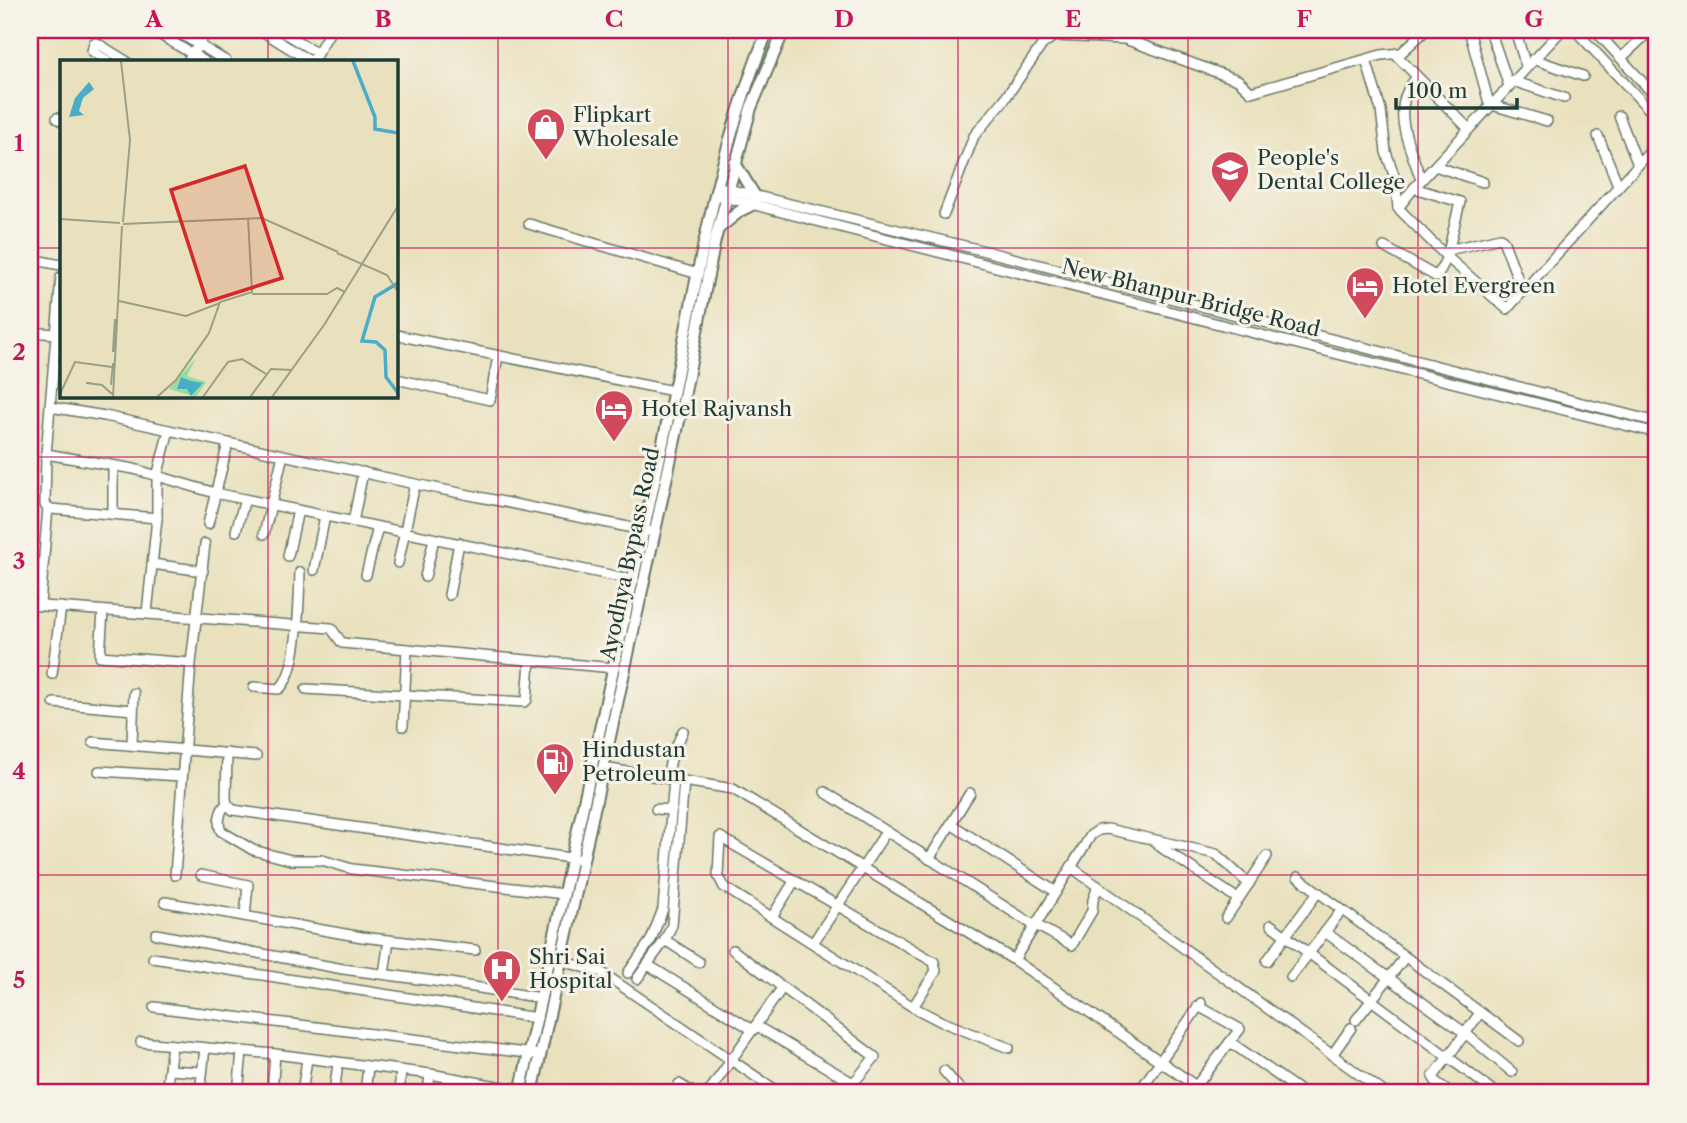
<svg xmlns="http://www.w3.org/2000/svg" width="1687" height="1123" font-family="'Libre Caslon Text',serif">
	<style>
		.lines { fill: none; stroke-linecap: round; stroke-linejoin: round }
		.minor-casing { stroke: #667664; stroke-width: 12 }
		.major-casing { stroke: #667664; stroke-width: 14 }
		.minor { stroke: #fff; stroke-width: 9 }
		.major { stroke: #fff; stroke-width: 10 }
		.grid { fill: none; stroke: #c2185b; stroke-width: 2; stroke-opacity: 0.55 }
		.labels { text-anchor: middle; stroke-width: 6; stroke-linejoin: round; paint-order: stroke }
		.poi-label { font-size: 21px; fill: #1f3d34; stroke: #f7f3e8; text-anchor: start }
		.street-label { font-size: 21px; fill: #1f3d34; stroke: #f7f3e8 }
		.inset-river { fill: none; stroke: #4aacc9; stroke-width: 3.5 }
		.inset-road { fill: none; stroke: #989f87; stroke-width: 2 }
		.view { fill: #d62828; fill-opacity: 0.15; stroke: #d62828; stroke-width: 3.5 }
		.inset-edge { fill: none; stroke: #1f3d34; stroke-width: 3.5 }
		.neatline { fill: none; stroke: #c2185b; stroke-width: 2.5 }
		.grid-label { font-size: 23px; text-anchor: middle; font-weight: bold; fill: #c2185b }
	</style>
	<rect width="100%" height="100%" fill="#f7f3e8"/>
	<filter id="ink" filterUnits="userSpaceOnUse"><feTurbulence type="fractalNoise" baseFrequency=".0143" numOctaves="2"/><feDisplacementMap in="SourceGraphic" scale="14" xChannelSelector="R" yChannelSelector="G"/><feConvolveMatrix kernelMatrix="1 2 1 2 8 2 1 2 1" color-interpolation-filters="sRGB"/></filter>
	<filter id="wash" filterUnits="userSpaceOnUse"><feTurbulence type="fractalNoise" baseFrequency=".00686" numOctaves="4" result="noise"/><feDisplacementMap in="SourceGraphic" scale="28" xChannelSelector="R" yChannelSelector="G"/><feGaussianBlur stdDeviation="1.57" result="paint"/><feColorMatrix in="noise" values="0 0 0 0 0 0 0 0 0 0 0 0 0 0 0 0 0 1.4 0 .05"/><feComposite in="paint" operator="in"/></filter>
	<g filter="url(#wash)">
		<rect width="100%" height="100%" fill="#e9e1be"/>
	</g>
	<g filter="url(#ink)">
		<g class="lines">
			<g class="minor-casing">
				<g id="minor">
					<polyline points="152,30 204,61"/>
					<polyline points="174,30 226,61"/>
					<polyline points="260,30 310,61"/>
					<polyline points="279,30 317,53"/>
					<polyline points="1469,30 1490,107"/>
					<polyline points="1490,30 1509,86"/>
					<polyline points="1515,30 1526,66"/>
					<polyline points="1562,30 1414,188 1398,208 1447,257 1507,309 1657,144"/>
					<polyline points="1575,30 1657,118"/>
					<polyline points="1595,30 1657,98"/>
					<polyline points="1396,55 1469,129"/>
					<polyline points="315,57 331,30"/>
					<polyline points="1621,58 1651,30"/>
					<polyline points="1533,59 1583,76"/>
					<polyline points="1366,60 1381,110 1386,152 1395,178 1398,208"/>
					<polyline points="108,61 92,51 94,43 97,43 126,61"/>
					<polyline points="188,61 208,30"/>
					<path d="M1417,77C1388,109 1410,145 1421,180"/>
					<polyline points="1513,81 1564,98"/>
					<polyline points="1648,88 1657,77"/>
					<polyline points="1492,105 1547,121"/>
					<polyline points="1619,116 1638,165"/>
					<polyline points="57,118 61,121"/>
					<polyline points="1598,136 1618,185"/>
					<polyline points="1435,166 1483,182"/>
					<polyline points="30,179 30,174"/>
					<polyline points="723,188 973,248 1657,422"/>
					<polyline points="716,195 1277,339 1657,433"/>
					<polyline points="944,214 974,136 1004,100 1042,45 1054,36 1125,39 1238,80 1251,92 1381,55 1401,53 1426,30"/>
					<polyline points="529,224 698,274"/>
					<polyline points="1384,247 1437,277 1447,257 1460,202 1414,188"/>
					<polyline points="1448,250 1500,238 1503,240 1522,290"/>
					<polyline points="30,259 61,265"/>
					<polyline points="61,277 46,454 45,505 51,509 157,518"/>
					<polyline points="30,332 56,334"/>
					<polyline points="396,335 673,391"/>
					<polyline points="396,379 490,400 498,356"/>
					<polyline points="50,407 105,416 415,484 648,531"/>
					<polyline points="46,454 134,469 215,493 634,580"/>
					<polyline points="113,512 113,467"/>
					<polyline points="353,522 363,472"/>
					<polyline points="208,524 228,443"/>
					<polyline points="236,531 245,499"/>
					<polyline points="264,534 283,455"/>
					<polyline points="288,556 298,510"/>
					<polyline points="398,563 415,484"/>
					<polyline points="152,564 203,571"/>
					<polyline points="314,570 325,516"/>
					<polyline points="366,575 378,527"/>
					<polyline points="425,577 434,539"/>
					<polyline points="449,595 459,543"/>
					<polyline points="30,605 331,628 342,643 614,668"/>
					<polyline points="40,605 48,507"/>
					<polyline points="103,611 100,656 191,663"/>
					<polyline points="147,613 157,518 157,477 169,430"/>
					<polyline points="52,674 61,607"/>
					<path d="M254,687L279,689C299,674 299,597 300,572"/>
					<polyline points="306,689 524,702 527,700 530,661"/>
					<polyline points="54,703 133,710"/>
					<polyline points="403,726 407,649"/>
					<polyline points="93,742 256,756"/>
					<polyline points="132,744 134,693"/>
					<polyline points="227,753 226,798 227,804 233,810 577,859"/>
					<polyline points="603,768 733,789 1014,960 1206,1093"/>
					<polyline points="99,771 181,776"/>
					<polyline points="667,778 671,759 683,731"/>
					<polyline points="825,792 1035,926"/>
					<path d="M227,804C220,809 217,823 221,831L253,850L291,860H322L352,869L564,894"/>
					<polyline points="656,809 672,810"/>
					<polyline points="951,824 1056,892"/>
					<polyline points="1153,840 1162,848 1238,899"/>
					<polyline points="929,859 970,793"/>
					<polyline points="1071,867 1385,1093"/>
					<polyline points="175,875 191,663 205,544"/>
					<polyline points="201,875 248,885 245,916"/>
					<polyline points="1318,892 1519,1041"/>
					<polyline points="165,902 362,937 475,950"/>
					<polyline points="772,917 795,880"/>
					<polyline points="1226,918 1267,856"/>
					<polyline points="1036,925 1072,945 1092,911 1093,900 1098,886"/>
					<polyline points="1271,925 1496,1093"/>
					<polyline points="1325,932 1465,1033 1512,1072"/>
					<polyline points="156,934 343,969 449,983 541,998"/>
					<polyline points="665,940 699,962"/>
					<polyline points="813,943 886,832"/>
					<polyline points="733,950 875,1057 845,1093"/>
					<polyline points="153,958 537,1018"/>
					<polyline points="1014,960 1091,835 1099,830 1108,829 1216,854 1249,884"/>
					<polyline points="562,961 601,972 780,1093"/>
					<polyline points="1267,961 1318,892 1298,877"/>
					<polyline points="648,965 753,1030"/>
					<polyline points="628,973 651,940 663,909 674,779"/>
					<polyline points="384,974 389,940"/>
					<polyline points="1291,977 1341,911"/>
					<polyline points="637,979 665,940 672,925 684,781"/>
					<polyline points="1198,1006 1240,1029 1230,1042 1303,1093"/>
					<polyline points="154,1007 534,1054"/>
					<polyline points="913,1007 936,971 934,962 720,837 718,875 724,887 913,1007 940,1021 1009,1048"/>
					<polyline points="1356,1020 1405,957"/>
					<polyline points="756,1026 853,1083"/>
					<polyline points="141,1042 275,1054 430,1074 532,1092"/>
					<polyline points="1332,1055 1351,1028"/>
					<polyline points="169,1070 202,1072"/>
					<polyline points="944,1071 963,1093"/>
					<polyline points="679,1084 694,1093"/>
					<polyline points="1196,1086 1230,1042"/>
					<polyline points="166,1093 172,1045"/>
					<polyline points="200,1093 205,1048"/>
					<polyline points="238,1093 242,1052"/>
					<polyline points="272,1093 275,1054"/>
					<polyline points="302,1093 307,1059"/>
					<polyline points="334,1093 338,1063"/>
					<polyline points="365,1093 368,1067"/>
					<polyline points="399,1093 401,1071"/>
					<polyline points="428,1093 430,1074"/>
					<polyline points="452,1093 454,1078"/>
					<polyline points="708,1093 782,988"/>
					<polyline points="1138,1093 1201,1003"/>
					<polyline points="1451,1093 1437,1083 1433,1077 1480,1013"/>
				</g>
			</g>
			<g class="major-casing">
				<g id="major">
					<polyline points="735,163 755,196"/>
					<polyline points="719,228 740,211 754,204"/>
					<path d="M520,1093C568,873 616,653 665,433C694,298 714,158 768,30"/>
					<polyline points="532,1093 681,412 715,240 751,108 784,30"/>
				</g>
			</g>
			<use href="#minor" class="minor"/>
			<use href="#major" class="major"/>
		</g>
	</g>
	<path class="grid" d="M268,30V61M498,30V1093M728,30V1093M958,30V1093M1188,30V1093M1418,30V1093M30,248H61M396,248H1657M268,396V1093M30,457H1657M30,666H1657M30,875H1657"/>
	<defs>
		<g id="shop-pin" transform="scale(2.0125)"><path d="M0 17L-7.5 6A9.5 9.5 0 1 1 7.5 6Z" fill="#d1495b" stroke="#f7f3e8"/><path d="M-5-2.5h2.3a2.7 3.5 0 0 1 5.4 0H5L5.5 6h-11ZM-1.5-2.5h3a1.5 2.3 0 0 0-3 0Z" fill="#fff"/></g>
		<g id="university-pin" transform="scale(2.0125)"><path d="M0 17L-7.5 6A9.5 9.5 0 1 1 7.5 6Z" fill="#d1495b" stroke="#f7f3e8"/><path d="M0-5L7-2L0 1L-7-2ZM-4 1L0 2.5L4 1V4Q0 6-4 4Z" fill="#fff"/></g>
		<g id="hotel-pin" transform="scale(2.0125)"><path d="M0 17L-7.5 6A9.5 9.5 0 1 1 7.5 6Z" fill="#d1495b" stroke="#f7f3e8"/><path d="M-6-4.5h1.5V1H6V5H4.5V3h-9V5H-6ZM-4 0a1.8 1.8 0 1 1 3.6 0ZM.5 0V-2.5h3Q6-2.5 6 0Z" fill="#fff"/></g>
		<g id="fuel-pin" transform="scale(2.0125)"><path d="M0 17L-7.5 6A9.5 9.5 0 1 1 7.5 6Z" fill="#d1495b" stroke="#f7f3e8"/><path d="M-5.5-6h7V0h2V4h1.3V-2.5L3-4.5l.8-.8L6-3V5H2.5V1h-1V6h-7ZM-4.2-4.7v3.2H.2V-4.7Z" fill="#fff"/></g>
		<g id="hospital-pin" transform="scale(2.0125)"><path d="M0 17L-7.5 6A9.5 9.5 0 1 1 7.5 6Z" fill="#d1495b" stroke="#f7f3e8"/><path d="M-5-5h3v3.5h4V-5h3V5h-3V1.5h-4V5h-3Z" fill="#fff"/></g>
	</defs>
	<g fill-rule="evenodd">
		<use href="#shop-pin" x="546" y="127"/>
		<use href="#university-pin" x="1230" y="170"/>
		<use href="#hotel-pin" x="1365" y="286"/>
		<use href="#hotel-pin" x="614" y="409"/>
		<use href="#fuel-pin" x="555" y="762"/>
		<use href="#hospital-pin" x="502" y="969"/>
	</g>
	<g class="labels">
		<g class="poi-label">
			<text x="573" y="122">Flipkart<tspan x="573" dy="24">Wholesale</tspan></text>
			<text x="1257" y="165">People's<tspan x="1257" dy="24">Dental College</tspan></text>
			<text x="1392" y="293">Hotel Evergreen</text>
			<text x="641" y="416">Hotel Rajvansh</text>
			<text x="582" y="757">Hindustan<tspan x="582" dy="24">Petroleum</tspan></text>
			<text x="529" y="964">Shri Sai<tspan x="529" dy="24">Hospital</tspan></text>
		</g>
		<g class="street-label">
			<text transform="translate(1191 298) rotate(14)" y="7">New Bhanpur Bridge Road</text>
			<text transform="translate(630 554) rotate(-78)" y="7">Ayodhya Bypass Road</text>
		</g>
	</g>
	<g transform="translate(60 60)">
		<rect width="338" height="338" fill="#e9e1be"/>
		<path d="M136,298L127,316L146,322L136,337L109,329Z" fill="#95df9b"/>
		<path d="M29,22L34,29L23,38L19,51L24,55L9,57L15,38ZM121,317L131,321L143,323L131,336L127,329H117Z" fill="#4aacc9"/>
		<path class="inset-river" d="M293,1L315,57V69L338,73M338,223L315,237L302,281L316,282L325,290L326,317L338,333"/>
		<path class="inset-road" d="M61,1L70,80L63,162M0,159L60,163M63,164L202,158L278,192M277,193L327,215L338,232M192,234H267L277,228L285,232M59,241L126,256L160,243M55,259V269L54,291H53ZM31,323H26L42,325L52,334M51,325L53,303M0,334L15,302L52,307M53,337L62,166M97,337L116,320L149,273L160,242L192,232L188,158M143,337L168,302L182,299L206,314M190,337L211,309L232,310M212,337L264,265L338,146"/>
		<path class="view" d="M185,106L222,218L147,242L111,130Z"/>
		<rect width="338" height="338" class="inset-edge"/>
	</g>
	<rect width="1687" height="1123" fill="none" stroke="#f7f3e8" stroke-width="77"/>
	<path d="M1396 98v10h121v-10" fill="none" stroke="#1f3d34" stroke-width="3.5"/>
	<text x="1407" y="98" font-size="21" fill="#1f3d34" stroke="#f7f3e8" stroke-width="5" paint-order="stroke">100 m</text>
	<rect x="38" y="38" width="1610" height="1046" class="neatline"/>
	<g class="grid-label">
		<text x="154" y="27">A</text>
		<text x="383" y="27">B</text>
		<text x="614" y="27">C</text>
		<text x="844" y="27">D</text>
		<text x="1073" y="27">E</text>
		<text x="1304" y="27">F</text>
		<text x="1534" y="27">G</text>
		<text x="19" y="151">1</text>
		<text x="19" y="360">2</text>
		<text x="19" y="569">3</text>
		<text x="19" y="779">4</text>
		<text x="19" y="988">5</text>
	</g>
</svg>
